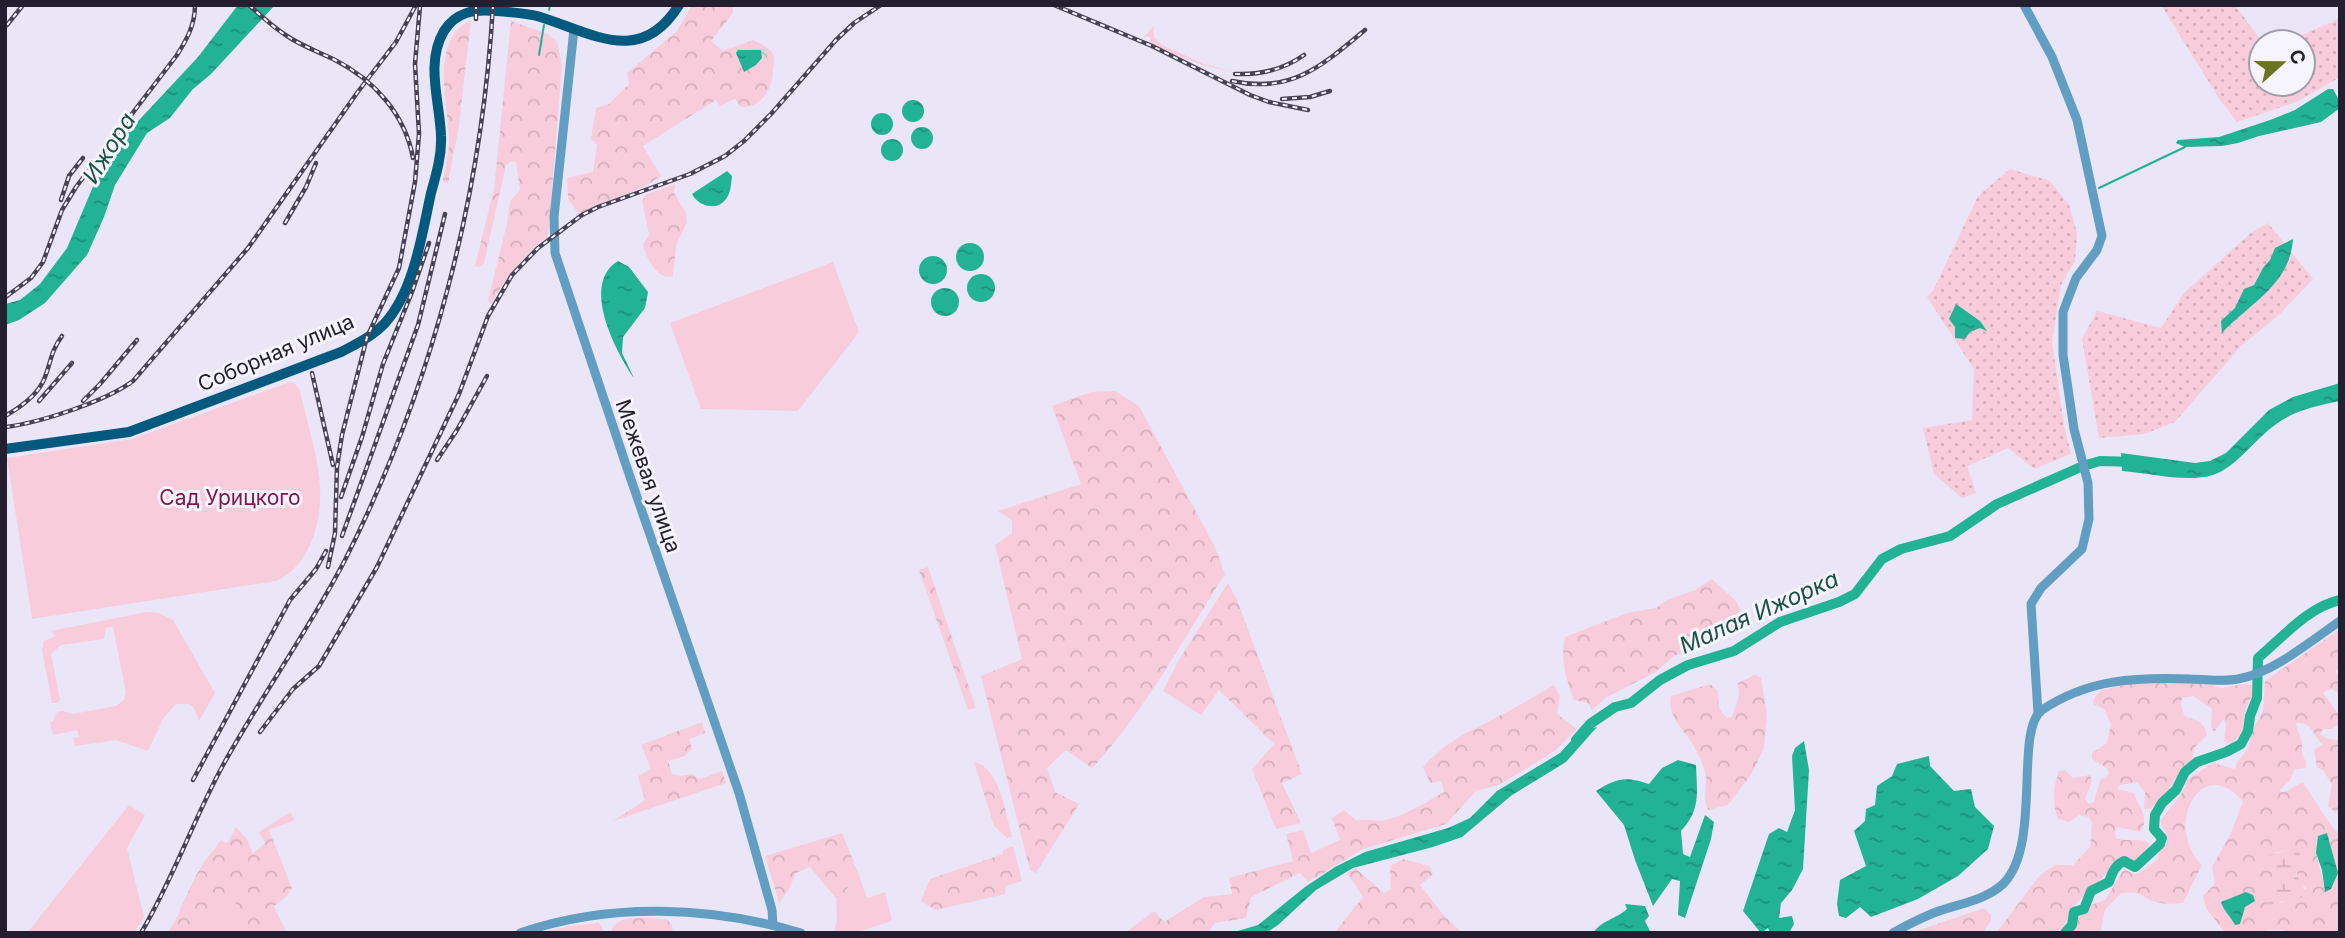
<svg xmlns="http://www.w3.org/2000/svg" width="2345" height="938" font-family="Inter,sans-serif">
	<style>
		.green { fill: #f8ccdb }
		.forest { fill: url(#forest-crowns); fill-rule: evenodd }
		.wetland { fill: url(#wetland-marsh) }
		.garden { fill: url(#garden-dots) }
		.water { fill: url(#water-ripples) }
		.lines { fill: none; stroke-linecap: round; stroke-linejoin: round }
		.stream { stroke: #22b296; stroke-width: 2 }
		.river { stroke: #22b296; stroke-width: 10 }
		.minor { stroke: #629ec1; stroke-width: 9 }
		.major { stroke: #04597e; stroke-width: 10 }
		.rail-casing { stroke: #474354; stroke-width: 4.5 }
		.rail { stroke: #f6f4fe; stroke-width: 2; stroke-dasharray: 5; stroke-linecap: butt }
		.labels { text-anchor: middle; stroke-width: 6; stroke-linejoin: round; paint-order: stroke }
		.street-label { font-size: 21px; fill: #231f30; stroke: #f6f4fe }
		.park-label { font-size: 21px; fill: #84164e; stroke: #f6f4fe }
		.water-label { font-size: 23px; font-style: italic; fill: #1c5246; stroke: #f6f4fe }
	</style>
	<defs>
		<pattern id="forest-crowns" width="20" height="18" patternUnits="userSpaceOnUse" patternTransform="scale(1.75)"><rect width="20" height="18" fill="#f8ccdb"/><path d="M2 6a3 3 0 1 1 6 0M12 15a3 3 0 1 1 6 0" fill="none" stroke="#d4afbc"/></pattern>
		<pattern id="wetland-marsh" width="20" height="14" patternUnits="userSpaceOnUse" patternTransform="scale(1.75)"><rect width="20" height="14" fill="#f8ccdb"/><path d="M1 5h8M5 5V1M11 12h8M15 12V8" fill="none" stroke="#d4afbc"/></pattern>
		<pattern id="garden-dots" width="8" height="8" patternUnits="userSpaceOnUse" patternTransform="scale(1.75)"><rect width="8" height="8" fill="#f8ccdb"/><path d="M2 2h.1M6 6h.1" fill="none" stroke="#d4afbc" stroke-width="1.8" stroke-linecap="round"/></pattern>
		<pattern id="water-ripples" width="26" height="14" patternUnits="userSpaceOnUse" patternTransform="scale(1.75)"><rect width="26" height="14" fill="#22b296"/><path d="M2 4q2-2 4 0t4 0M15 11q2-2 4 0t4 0" fill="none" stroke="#1d907b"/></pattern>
	</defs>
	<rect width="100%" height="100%" fill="#eae6f8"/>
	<g class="green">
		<polygon points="1154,26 1154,37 1162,45 1204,64 1234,72 1202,65 1149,44 1151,38 1147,36 1143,38"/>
		<polygon points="833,262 859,332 798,411 701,409 670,323"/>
		<path d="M290,382L294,383L300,390C306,419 319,458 320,487C322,522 310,566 276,581L32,619L7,458L132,439Z"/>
		<polygon points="147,612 159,613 173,620 215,693 199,721 194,708 189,704 176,704 163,719 148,751 116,740 75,746 73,738 79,737 77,730 53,735 50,722 53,721 57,712 62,711 73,714 116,706 124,700 126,693 113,627 106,628 104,639 61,645 51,654 60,700 57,703 52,703 42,650 44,641 56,636 51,631"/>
		<polygon points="129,805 145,815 127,848 144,917 134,933 27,933"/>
		<polygon points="236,831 287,933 168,933 220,840 229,845"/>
		<polygon points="859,875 867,898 885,892 892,921 855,933 834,933 837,919 836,897 844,901 848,886"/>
	</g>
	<g class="forest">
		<path d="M692,5H733V13L711,41L723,51L753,40C759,43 768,47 772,52C775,57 774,63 773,69C773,87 763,108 741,107L735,99L720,106L716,100L643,146L661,176L644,187L579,214L568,199L567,178L593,172L597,145L591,139L596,108L609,104L629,84L627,73L677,31Z"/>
		<path d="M471,20L459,125L448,184L443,181C445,166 450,151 449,137C448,101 429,41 471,20Z"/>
		<path d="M511,21L548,34L557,41L562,66L548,237C523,254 506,278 491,304L488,301L507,223L510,201L520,190L516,162L511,161L506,165L484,263L480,267L475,266L494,189Z"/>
		<path d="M675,184L674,193L685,211L687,222L676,246L673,276C658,281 646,258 643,245L649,234L642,201L647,194Z"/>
		<path d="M1115,391L1139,406L1215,547L1225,574C1184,638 1144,713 1092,768L1066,750L1047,768L1055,792L1079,804L1036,873L1030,870L981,676L1022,659L995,545L1012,533V520L998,511L1081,484L1052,406L1091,392Z"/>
		<polygon points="928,567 976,708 968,710 919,570"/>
		<path d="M1712,579L1735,600L1748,623L1745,626L1674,656L1654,673L1607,697L1592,710L1588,703L1574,700C1566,678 1560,660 1565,637L1627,613L1656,608L1667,600L1695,590Z"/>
		<polygon points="1228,583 1237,600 1302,774 1282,783 1301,823 1276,829 1252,769 1274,744 1219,690 1201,715 1163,691 1180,658"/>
		<path d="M2340,629V667L2336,671L2340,681V695L2333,689L2325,691L2324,694L2340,716V723L2332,729H2323L2320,734L2328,739L2340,740V807L2336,813L2328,806L2332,784L2323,770L2317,767L2314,750L2323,744C2312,735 2313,722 2297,723L2296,725L2302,742V754L2306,762V768L2295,769L2290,780L2280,790L2281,792C2292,792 2294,784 2303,783C2312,795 2330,827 2340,834V933H2284L2283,930H2267L2263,933H2225L2206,908L2203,896L2215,884L2212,867L2230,835L2243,802C2203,752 2162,825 2202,865L2183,903C2173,904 2163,905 2153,901C2137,895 2142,891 2121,893L2105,910L2101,930L2069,933C2078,926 2076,918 2082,912C2087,905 2097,903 2105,900L2124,869L2134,874L2140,873L2158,859L2159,852L2167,844V837L2160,821L2182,793L2188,779L2213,763L2235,769L2237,763L2248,748L2252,731L2263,711L2265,681ZM2329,839L2332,857L2326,891L2316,853L2319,842ZM2292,846L2301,864L2297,869V880L2306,888L2297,899C2283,900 2273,907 2260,909L2275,897L2273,870L2263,863L2277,852L2288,850Z"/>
		<path d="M1754,675L1761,677L1767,716L1764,748L1752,773L1728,805L1708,810C1703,798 1706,789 1706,777C1705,768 1700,758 1696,750C1688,733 1666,717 1671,696L1707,685H1711L1717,690C1720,702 1716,709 1727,718L1732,717L1739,696L1738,683Z"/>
		<path d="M2132,683H2209C2227,695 2232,681 2251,685L2254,692L2246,707L2243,733L2230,744L2224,741L2226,724L2224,719L2214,732L2211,727L2212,709L2193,696L2182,698L2181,704L2184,715C2195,722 2204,719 2207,735L2195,747L2191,762L2175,779L2163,799L2150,809H2144L2145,792L2137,782L2120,785L2117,789L2134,793C2138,807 2151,817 2140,832L2118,827L2115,832L2116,838C2127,843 2138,836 2149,843L2148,848L2133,862C2118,853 2112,868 2103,877C2093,888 2081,896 2073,909C2067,916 2066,925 2060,933H1996L2040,875L2055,865H2073L2090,847L2092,823L2089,817L2079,815L2069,822L2058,819C2052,803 2053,787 2059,771L2065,770L2073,778L2090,775L2092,781L2085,799L2089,804L2094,802L2100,780L2109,774L2107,768L2092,759V753L2107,743L2111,724L2104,709L2093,704L2094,698L2102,690Z"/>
		<path d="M1554,685L1560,696L1557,714L1577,729L1556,750L1501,784L1476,791L1446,824L1363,849L1308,882L1300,873L1251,897L1246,918L1215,923L1208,933H1125L1154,911L1164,922L1204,897L1232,894L1229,878L1293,861L1286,834L1303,830L1311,853L1340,840L1332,818L1344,810L1357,821C1367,818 1376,822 1386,820C1403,816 1429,801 1444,792L1441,781L1430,783L1423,767C1447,740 1471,731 1501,715C1519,706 1537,695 1554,685Z"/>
		<polygon points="702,722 705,733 689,739 692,749 685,756 668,761 672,774 680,776 692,774 700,779 722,771 726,783 613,821 645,800 638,776 651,769 641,745"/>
		<path d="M974,762C1000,767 1006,815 1012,837L1007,838L994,826Z"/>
		<path d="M290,812L295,820L269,830L292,888L287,896L264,914L270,933C239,933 242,924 234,898L224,904L209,922L217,933H173C179,925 177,915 181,907C192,886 205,848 228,842L236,827L247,839L253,854L265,843L259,832Z"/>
		<polygon points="842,833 859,875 848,886 844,902 835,897 810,867 796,873 789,889 779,903 765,856"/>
		<polygon points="1013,846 1022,881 1006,886 1005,894 936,910 921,901 930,879 1003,854 1003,850"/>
		<polygon points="1403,859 1429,866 1433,874 1420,885 1445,917 1463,933 1334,933 1363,897 1347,873 1355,868 1384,893 1391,889 1390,866"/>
		<polygon points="1984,908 1991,915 1991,920 1983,933 1911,933"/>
		<path d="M667,919L672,926L673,933H611C613,912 652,919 667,919Z"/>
		<polygon points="598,923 602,926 603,933 540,933 570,926"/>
	</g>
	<polygon class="wetland" points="2292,845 2297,848 2302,859 2296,874 2307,894 2303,898 2280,902 2265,921 2259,920 2260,909 2275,897 2273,870 2263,863 2262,857 2288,850"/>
	<g class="garden">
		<polygon points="2161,5 2235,5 2260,39 2272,35 2279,42 2261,42 2261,84 2303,84 2303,42 2287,42 2340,18 2340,77 2296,102 2237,122 2220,100"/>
		<polygon points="2010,169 2050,181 2069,205 2077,233 2075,261 2061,285 2052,341 2064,425 2071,454 2034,469 2008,448 1967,466 1976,493 1962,498 1934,474 1923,428 1972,420 1974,369 1927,297 1934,289 1978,196"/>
		<polygon points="2268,223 2313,279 2279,315 2242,345 2175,422 2144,434 2099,438 2082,339 2097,311 2161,328 2184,293 2252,232"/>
	</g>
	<g class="water">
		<polygon points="238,5 275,5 211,74 192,90 170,118 147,133 115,185 104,217 87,255 45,303 19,320 5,325 5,304 20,300 40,284 67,248 95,182 127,133 198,57"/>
		<polygon points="738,50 761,50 762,58 756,65 744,72 736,53"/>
		<polygon points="2328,89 2333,89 2340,102 2340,108 2321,122 2259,136 2238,143 2222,146 2185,147 2176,143 2178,140 2219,137 2273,119 2295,110"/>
		<circle cx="913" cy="111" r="11"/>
		<circle cx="882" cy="124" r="11"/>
		<circle cx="922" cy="138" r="11"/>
		<circle cx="892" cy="150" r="11"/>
		<path d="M727,171L732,176C731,183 731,193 726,199C717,212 698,206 692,194Z"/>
		<path d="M2293,239C2290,285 2250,303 2222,333L2221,321L2235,308L2244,289L2254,285L2263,268L2270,260L2275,248Z"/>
		<circle cx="970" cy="257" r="14"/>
		<circle cx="933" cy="270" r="14"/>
		<path d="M618,261L629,267L648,292L645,308L623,337L622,353L634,378C616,352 580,284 618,261Z"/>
		<circle cx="981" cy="288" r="14"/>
		<circle cx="945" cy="302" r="14"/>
		<polygon points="1956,304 1980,321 1987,331 1980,328 1970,332 1965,339 1955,338 1955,327 1949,319"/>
		<path d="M2340,383V401C2316,406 2295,410 2275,425C2255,439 2237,467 2213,475C2187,483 2149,473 2122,471L2121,453L2195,463L2210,461L2226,453L2269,410L2293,397Z"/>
		<polygon points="1597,727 1566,762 1512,795 1462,837 1433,847 1353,868 1316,890 1278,925 1266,933 1231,933 1258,925 1305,887 1335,867 1365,852 1448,828 1470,818 1497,791 1560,753 1580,731"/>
		<polygon points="1804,741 1809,770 1803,869 1792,890 1781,903 1779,918 1792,916 1794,924 1789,933 1770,933 1768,928 1761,933 1743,911 1769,834 1779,828 1787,832 1795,810 1792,756 1795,748"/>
		<polygon points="1929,756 1930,766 1954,791 1971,789 1975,807 1994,826 1988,849 1958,876 1918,899 1871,917 1860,907 1846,918 1839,916 1837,904 1840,880 1866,866 1854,831 1865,821 1866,809 1875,805 1877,786 1892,776 1897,764"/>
		<path d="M1678,760L1696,765C1697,793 1701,809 1681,831L1683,854L1690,857L1705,815L1714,822L1711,839L1685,918L1678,915L1680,881L1672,879L1653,906L1635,860L1624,825L1596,791C1617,778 1625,776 1649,784L1662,768Z"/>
		<polygon points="2327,833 2338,873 2331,889 2325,892 2322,870 2316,853 2318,836"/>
		<path d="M2246,892L2253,895L2255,901L2245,907L2240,924L2235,925C2231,917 2223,910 2221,902Z"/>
		<path d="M1625,904L1645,906L1649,916L1645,921L1651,933H1593C1603,919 1615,920 1627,909Z"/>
	</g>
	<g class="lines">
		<g class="stream">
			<polyline points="549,10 550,5"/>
			<polyline points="539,55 544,25"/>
			<polyline points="2099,188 2185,147"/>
		</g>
		<g class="river">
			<polyline points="1576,740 1590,724 1615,707 1631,703 1660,680 1688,665 1734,651 1780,622 1839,602 1855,594 1882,559 1901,549 1950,536 1997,504 2083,466 2100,461 2134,462"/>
			<path d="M2065,933L2072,925L2074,912L2084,909L2091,891L2109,882C2112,873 2115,865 2124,861L2135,867L2160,844L2162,838L2154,829L2155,815L2162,803L2176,790L2185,772L2197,762L2226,752L2241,744L2248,731L2250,716L2257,698L2258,658C2283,637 2308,607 2340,600"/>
		</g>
		<g class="minor">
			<polyline points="2024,5 2052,57 2077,120 2102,236 2097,250 2076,278 2063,312 2063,355 2074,429 2088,483 2089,519 2082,549 2041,588 2031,604 2038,713"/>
			<polyline points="574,29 554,217 555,253 626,465 739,793 772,910 773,925"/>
			<path d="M520,933C610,902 711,906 801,933"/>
			<path d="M1893,933C1907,925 1921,918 1936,912C1958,904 1987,900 2004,883C2042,843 2014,730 2042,710C2088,679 2136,677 2190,679C2206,679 2223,682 2238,679C2273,673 2311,641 2340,621"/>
		</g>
		<path class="major" d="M5,449L129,432L341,352C356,344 373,336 385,323C414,291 422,234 431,193C436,175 442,155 441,136C440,102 425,63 444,31C456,12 474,9 495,11C509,12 524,13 537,16C591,32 640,68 679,5"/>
		<g class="rail-casing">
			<g id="rail">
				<path d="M249,5C261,16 273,27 287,36C302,46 319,52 335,60C374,80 405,114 413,158"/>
				<polyline points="1054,5 1152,46 1250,95 1269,102 1308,110"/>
				<polyline points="476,19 476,5"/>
				<polyline points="7,25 23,5"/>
				<path d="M1235,74C1260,75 1283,70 1304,55"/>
				<path d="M1232,81C1291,94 1322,66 1365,30"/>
				<polyline points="1282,99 1310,97 1330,91"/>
				<polyline points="61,200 69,176 83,158"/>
				<polyline points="285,223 306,187 316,163"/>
				<path d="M7,296L31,278L43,262L62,210L76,187L177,55C187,39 195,25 195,5"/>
				<polyline points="312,373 333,465"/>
				<polyline points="39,401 72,363"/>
				<polyline points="83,401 100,384 137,340"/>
				<path d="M5,416C21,407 39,394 45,377C52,359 50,353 62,336"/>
				<path d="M5,427C40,423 106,401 133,381L248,248L357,93L396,42L416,5"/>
				<polyline points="437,460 457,430 487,376"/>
				<polyline points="341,497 362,437 383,364 412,292 429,243"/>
				<polyline points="342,536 418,325 445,214"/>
				<polyline points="328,567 335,533 337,467 342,435 367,337 399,268 415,182 419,134 415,64 420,6"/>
				<polyline points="260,732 293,689 319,666 377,567 459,394 488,316 512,275 538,248 582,215 598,207 690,174 725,156 744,141 771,114 836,40 854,23 881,5"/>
				<polyline points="193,780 290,600 316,569 326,551"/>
				<path d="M141,933C173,879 193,821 222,767C261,696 309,630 346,558C432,387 482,196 493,5"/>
			</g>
		</g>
		<use href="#rail" class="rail"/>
	</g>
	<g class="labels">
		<g class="street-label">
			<text transform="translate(276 353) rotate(-23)" y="7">Соборная улица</text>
			<text transform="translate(648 476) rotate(71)" y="7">Межевая улица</text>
		</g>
		<g class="park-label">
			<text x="230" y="505">Сад Урицкого</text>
		</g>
		<g class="water-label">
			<text transform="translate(109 148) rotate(-58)" y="8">Ижора</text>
			<text transform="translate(1759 612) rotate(-24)" y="8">Малая Ижорка</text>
		</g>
	</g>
	<rect width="2345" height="938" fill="none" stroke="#231f30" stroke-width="14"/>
	<g transform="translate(2282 63) rotate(69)"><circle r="33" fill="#f6f4fe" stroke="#a29fac" stroke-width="2"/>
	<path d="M0-5L12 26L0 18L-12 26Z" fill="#6b751f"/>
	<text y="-10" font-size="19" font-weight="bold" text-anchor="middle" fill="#231f30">С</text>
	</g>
</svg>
